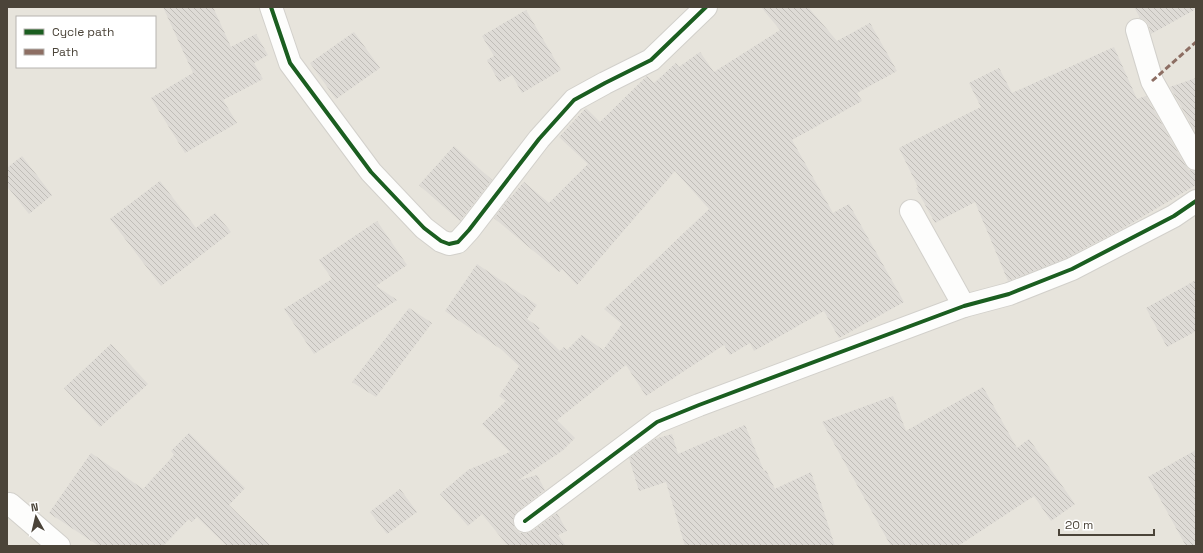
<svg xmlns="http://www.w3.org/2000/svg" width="1203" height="553" font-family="'Space Grotesk',sans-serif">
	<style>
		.residential { fill: #e7e4dc; fill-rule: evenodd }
		.building { fill: url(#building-back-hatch) }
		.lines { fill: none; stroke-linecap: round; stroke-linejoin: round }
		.minor-casing { stroke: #d2d0cb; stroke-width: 24 }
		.minor { stroke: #fdfdfc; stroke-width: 22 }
		.quiet { stroke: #8d6e63; stroke-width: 3; stroke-dasharray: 6 3; stroke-linecap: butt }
		.cycleway-casing { stroke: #fff; stroke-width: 6 }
		.cycleway { stroke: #1b5e20; stroke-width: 4 }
	</style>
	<defs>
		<pattern id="building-back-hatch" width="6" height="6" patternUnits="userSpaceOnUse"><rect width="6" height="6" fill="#dedbd6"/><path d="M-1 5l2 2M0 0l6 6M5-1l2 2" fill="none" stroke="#c0bdb8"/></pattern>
	</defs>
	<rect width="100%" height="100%" fill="#f4f2ee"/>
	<path class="residential" d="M7,7H1196V546H7ZM17,17H155V67H17Z"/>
	<g class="building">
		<polygon points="163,7 213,7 231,47 256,34 268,55 254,63 263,79 223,100 237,123 185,153 151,98 193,73"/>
		<polygon points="761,7 808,7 837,41 870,23 897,71 857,93 862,101 792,140 833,213 849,204 904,302 839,338 824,311 754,351 750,343 730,355 724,345 646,396 626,365 557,420 575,438 562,451 517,481 537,475 545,490 518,511 514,516 513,522 515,529 520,533 527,533 532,531 557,513 567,531 558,535 566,546 508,546 482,514 468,526 440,494 468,470 510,452 482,424 506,401 499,396 519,366 502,350 445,311 477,264 537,305 527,319 540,328 538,330 560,351 564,347 567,350 582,335 603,350 622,324 604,309 709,209 675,171 577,285 562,269 559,272 494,218 510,197 511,197 524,182 549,203 588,164 559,137 586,108 600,122 647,76 654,83 676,63 679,67 700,52 714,72 780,30"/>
		<polygon points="1134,7 1196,7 1196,9 1151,34 1149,26 1146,21 1140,18"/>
		<polygon points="526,10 561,70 522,93 512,75 499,82 487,60 494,56 482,36"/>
		<polygon points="354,32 380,68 336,99 310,63"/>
		<polygon points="1114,47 1137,99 1146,96 1185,165 1189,170 1194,171 1196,174 1196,185 1127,226 1067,258 1008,281 975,202 935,223 916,188 918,187 899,148 981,107 969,83 999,68 1012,93"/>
		<polygon points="1196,78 1196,129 1194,129 1170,87"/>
		<polygon points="454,146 492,180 460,221 419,185"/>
		<polygon points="22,156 52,195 29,214 7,186 7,168"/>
		<polygon points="160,181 196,228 215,213 231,232 161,286 110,219"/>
		<polygon points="377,221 407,265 376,286 397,300 314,354 284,309 332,279 319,260"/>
		<polygon points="1196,280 1196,331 1167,347 1146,308"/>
		<polygon points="409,308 432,323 376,397 352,382"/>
		<polygon points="111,344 148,384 100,427 64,388"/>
		<polygon points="983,387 1017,448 1029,439 1075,504 1051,521 1034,496 958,546 891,546 822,422 893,396 906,431"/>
		<polygon points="745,425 764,471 766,470 775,489 811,472 835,546 685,546 666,482 639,491 629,458 655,439 672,434 678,454"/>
		<polygon points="189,433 245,488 229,505 271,546 227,546 197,517 192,522 189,519 163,546 99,546 49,513 91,453 143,489 174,455 171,451"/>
		<polygon points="1196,450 1196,546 1186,546 1148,477"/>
		<polygon points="400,489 417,512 387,534 370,512"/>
	</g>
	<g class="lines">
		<g class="minor-casing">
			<g id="minor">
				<polyline points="271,7 290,63 371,172 424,228 441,241 449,244 458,242 469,230 539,139 574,100 605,83 651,60 706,7"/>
				<polyline points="1137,30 1152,81 1196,159"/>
				<polyline points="911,211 964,306"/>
				<polyline points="10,504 59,546"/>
				<polyline points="525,521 657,422 699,405 964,306 1009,294 1072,269 1174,216 1196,201"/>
			</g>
		</g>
		<use href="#minor" class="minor"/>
		<polyline class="quiet" points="1152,81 1196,42"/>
		<g class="cycleway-casing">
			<g id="cycleway">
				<polyline points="271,7 290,63 371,172 424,228 441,241 449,244 458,242 469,230 539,139 574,100 605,83 651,60 706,7"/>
				<polyline points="525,521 657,422 699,405 964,306 1009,294 1072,269 1174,216 1196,201"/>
			</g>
		</g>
		<use href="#cycleway" class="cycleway"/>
	</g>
	<rect width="1203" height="553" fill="none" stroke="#4b4439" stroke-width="16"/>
	<rect x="16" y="16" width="140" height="52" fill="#ffffff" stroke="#b7b4b0"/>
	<rect x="24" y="29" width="20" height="6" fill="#1b5e20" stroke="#b7b4b0"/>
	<text x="52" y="36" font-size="12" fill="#4b4439">Cycle path</text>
	<rect x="24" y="49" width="20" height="6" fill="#8d6e63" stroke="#b7b4b0"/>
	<text x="52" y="56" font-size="12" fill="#4b4439">Path</text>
	<g transform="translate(36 517) rotate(352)" stroke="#ffffff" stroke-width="3" paint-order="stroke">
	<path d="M0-3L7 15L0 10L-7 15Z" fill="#4b4439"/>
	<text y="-6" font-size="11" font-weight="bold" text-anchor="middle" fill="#4b4439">N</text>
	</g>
	<path d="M1059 529v6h95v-6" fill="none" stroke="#4b4439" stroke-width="2"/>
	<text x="1065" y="529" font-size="12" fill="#4b4439" stroke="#ffffff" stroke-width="3" paint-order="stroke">20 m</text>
</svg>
